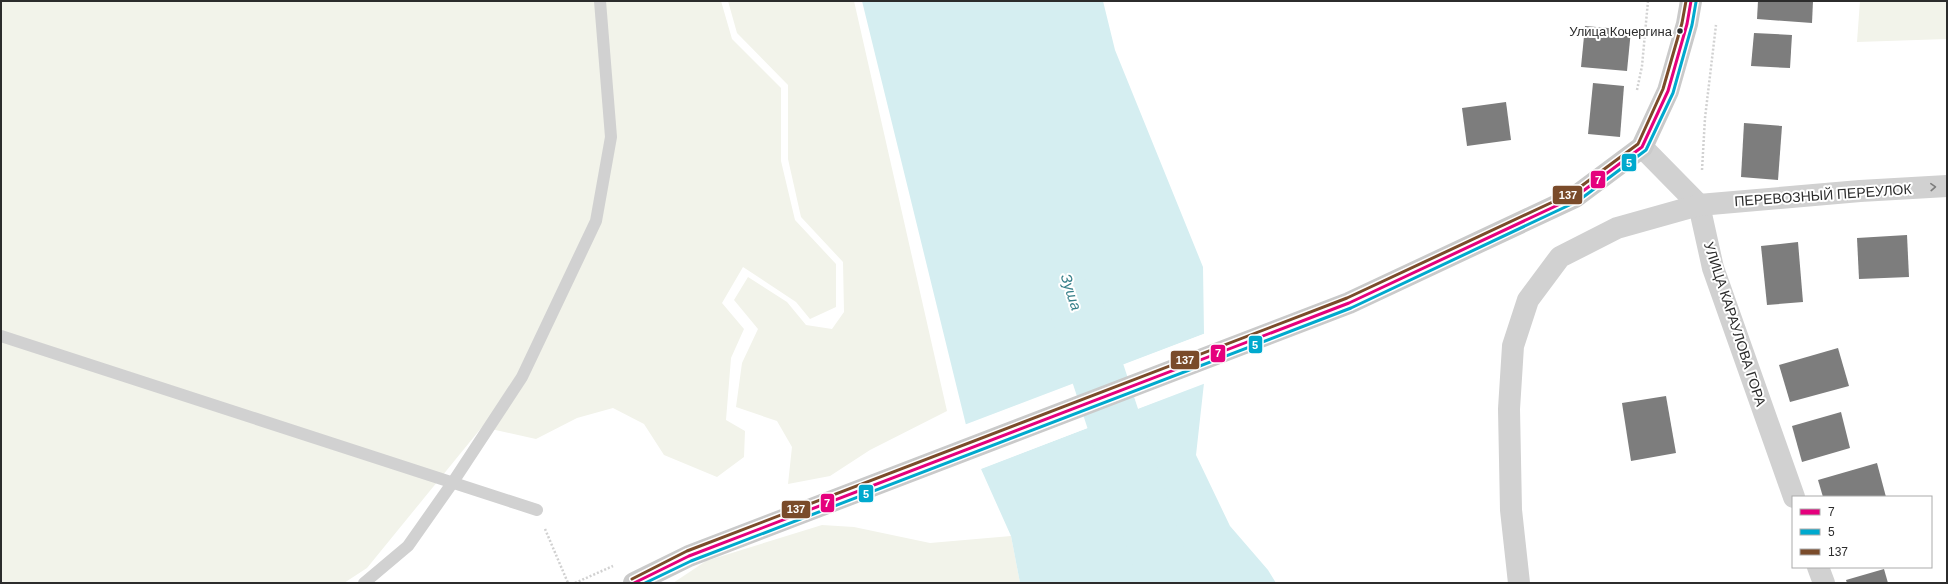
<svg xmlns="http://www.w3.org/2000/svg" width="1948" height="584" font-family="Arial,sans-serif">
	<style>
		.green { fill: #f2f3ea }
		.water { fill: #d5eef1 }
		.pier { fill: #fff }
		.lines { fill: none; stroke-linecap: round; stroke-linejoin: round }
		.river { stroke: #d5eef1; stroke-width: 54 }
		.building { fill: #7d7d7d }
		.path { stroke: #d1d1d1; stroke-width: 2.5; stroke-dasharray: 2 2; stroke-linecap: butt }
		.service { stroke: #d1d1d1; stroke-width: 12 }
		.minor { stroke: #d1d1d1; stroke-width: 22 }
		.secondary { stroke: #cacaca; stroke-width: 22 }
		.bus-1-casing { stroke: #fff; stroke-width: 6 }
		.bus-2-casing { stroke: #fff; stroke-width: 6 }
		.bus-3-casing { stroke: #fff; stroke-width: 6 }
		.bus-1 { stroke: #e5007d; stroke-width: 3 }
		.bus-2 { stroke: #00a9ce; stroke-width: 3 }
		.bus-3 { stroke: #7a4b2a; stroke-width: 3 }
		.oneway { stroke: #7e7e7e }
		.bus-dot { fill: #2c2c2c; stroke: #fff; stroke-width: 1.5 }
		.labels { text-anchor: middle; stroke-width: 4; stroke-linejoin: round; paint-order: stroke }
		.bus-label { font-size: 13px; fill: #2c2c2c; stroke: #fff; text-anchor: end }
		.street-label { font-size: 14px; fill: #2c2c2c; stroke: #fff }
		.water-label { font-size: 15px; font-style: italic; fill: #367f89; stroke: #fff }
		.line-badge { stroke: #fff; stroke-width: 1.5 }
		.badge-label { font-size: 11px; text-anchor: middle; font-weight: bold; fill: #fff }
	</style>
	<rect width="100%" height="100%" fill="#fff"/>
	<g class="green">
		<polygon points="1,1 721,1 732,39 781,88 781,161 795,220 836,264 836,307 810,319 796,302 743,267 722,303 744,329 731,358 726,420 745,431 744,457 717,477 664,455 644,424 613,408 577,418 536,439 482,427 367,568 344,583 1,583"/>
		<polygon points="728,1 854,1 947,411 870,450 830,476 788,484 792,447 777,421 736,407 742,363 758,329 734,300 748,277 787,302 806,325 832,329 844,312 843,262 801,217 788,159 788,85 737,33"/>
		<polygon points="1860,1 1947,1 1947,39 1857,42"/>
		<polygon points="822,525 854,527 930,543 1011,536 1020,583 673,583 706,561"/>
	</g>
	<g class="water">
		<polygon points="862,1 1103,1 1115,50 1203,267 1204,334 966,425"/>
		<polygon points="1204,383 1196,455 1230,526 1268,570 1276,583 1020,583 1011,536 981,469"/>
	</g>
	<g class="pier">
		<polygon points="1206,333 1205,336 967,426 964,425"/>
		<polygon points="1204,381 1206,383 980,469 981,467"/>
	</g>
	<g class="lines">
		<polyline class="river" points="1075,304 1167,583"/>
	</g>
	<g class="building">
		<polygon points="1758,1 1813,1 1812,23 1757,19"/>
		<polygon points="1585,26 1631,30 1627,71 1581,67"/>
		<polygon points="1754,33 1792,35 1790,68 1751,66"/>
		<polygon points="1593,83 1624,86 1620,137 1588,134"/>
		<polygon points="1506,102 1511,140 1467,146 1462,108"/>
		<polygon points="1744,123 1782,126 1778,180 1741,177"/>
		<polygon points="1907,235 1909,277 1859,279 1857,238"/>
		<polygon points="1798,242 1803,302 1767,305 1761,246"/>
		<polygon points="1838,348 1849,386 1790,402 1779,365"/>
		<polygon points="1666,396 1676,453 1631,461 1622,403"/>
		<polygon points="1841,412 1850,448 1802,462 1792,426"/>
		<polygon points="1877,463 1886,497 1823,497 1818,480"/>
		<polygon points="1884,569 1888,583 1847,583 1846,580"/>
	</g>
	<g class="lines">
		<g class="path">
			<polyline points="1637,90 1642,66 1648,1"/>
			<polyline points="1702,170 1705,118 1716,25"/>
			<polyline points="545,529 568,583"/>
			<polyline points="575,583 613,566"/>
		</g>
		<g class="service">
			<polyline points="1,336 537,510"/>
			<polyline points="364,583 408,546 453,482 522,377 596,221 611,137 600,1"/>
		</g>
		<g class="minor">
			<polyline points="1642,147 1699,205 1713,268 1794,497"/>
			<polyline points="1818,567 1824,583"/>
			<polyline points="1519,583 1511,510 1509,409 1513,346 1528,300 1560,257 1617,228 1699,205 1860,191 1947,186"/>
		</g>
		<polyline class="secondary" points="634,583 689,556 1349,303 1575,197 1642,147 1668,91 1687,24 1691,1"/>
		<g class="bus-1-casing">
			<polyline id="bus-1" points="634,583 689,556 1349,303 1575,197 1642,147 1668,91 1687,24 1691,1"/>
		</g>
		<g class="bus-2-casing">
			<polyline id="bus-2" points="645,583 691,561 1351,308 1578,201 1646,150 1673,93 1692,25 1696,2"/>
		</g>
		<g class="bus-3-casing">
			<polyline id="bus-3" points="632,579 687,551 1347,298 1572,193 1638,144 1663,89 1682,23 1686,1"/>
		</g>
		<use href="#bus-1" class="bus-1"/>
		<use href="#bus-2" class="bus-2"/>
		<use href="#bus-3" class="bus-3"/>
	</g>
	<defs><path id="oneway-chevron" d="M-2-3.5L2.5 0L-2 3.5" fill="none" stroke-width="1.6" stroke-linecap="round" stroke-linejoin="round"/></defs>
	<use class="oneway" href="#oneway-chevron" transform="translate(1933 187) rotate(-3)"/>
	<circle class="bus-dot" cx="1680" cy="31" r="3.5"/>
	<g class="labels">
		<g class="bus-label">
			<text x="1672" y="36">Улица Кочергина</text>
		</g>
		<g class="street-label">
			<text transform="translate(1823 195) rotate(-4)" y="5">ПЕРЕВОЗНЫЙ ПЕРЕУЛОК</text>
			<text transform="translate(1735 324) rotate(72)" y="5">УЛИЦА КАРАУЛОВА ГОРА</text>
		</g>
		<g class="water-label">
			<text transform="translate(1071 292) rotate(72)" y="5">Зуша</text>
		</g>
	</g>
	<g class="line-badge">
		<rect x="1621" y="153" width="16" height="19" rx="4" fill="#00a9ce"/>
		<rect x="1590" y="170" width="16" height="19" rx="4" fill="#e5007d"/>
		<rect x="1552" y="185" width="31" height="20" rx="4" fill="#7a4b2a"/>
		<rect x="1248" y="335" width="15" height="19" rx="4" fill="#00a9ce"/>
		<rect x="1210" y="344" width="16" height="19" rx="4" fill="#e5007d"/>
		<rect x="1170" y="350" width="30" height="20" rx="4" fill="#7a4b2a"/>
		<rect x="858" y="484" width="16" height="19" rx="4" fill="#00a9ce"/>
		<rect x="820" y="493" width="15" height="20" rx="4" fill="#e5007d"/>
		<rect x="781" y="500" width="30" height="19" rx="4" fill="#7a4b2a"/>
	</g>
	<g class="badge-label">
		<text x="1629" y="167">5</text>
		<text x="1598" y="184">7</text>
		<text x="1568" y="199">137</text>
		<text x="1255" y="349">5</text>
		<text x="1218" y="357">7</text>
		<text x="1185" y="364">137</text>
		<text x="866" y="498">5</text>
		<text x="827" y="507">7</text>
		<text x="796" y="513">137</text>
	</g>
	<rect width="1948" height="584" fill="none" stroke="#2c2c2c" stroke-width="4"/>
	<rect x="1792" y="496" width="140" height="72" fill="#ffffff" stroke="#ababab"/>
	<rect x="1800" y="509" width="20" height="6" fill="#e5007d" stroke="#ababab"/>
	<text x="1828" y="516" font-size="12" fill="#2c2c2c">7</text>
	<rect x="1800" y="529" width="20" height="6" fill="#00a9ce" stroke="#ababab"/>
	<text x="1828" y="536" font-size="12" fill="#2c2c2c">5</text>
	<rect x="1800" y="549" width="20" height="6" fill="#7a4b2a" stroke="#ababab"/>
	<text x="1828" y="556" font-size="12" fill="#2c2c2c">137</text>
</svg>
